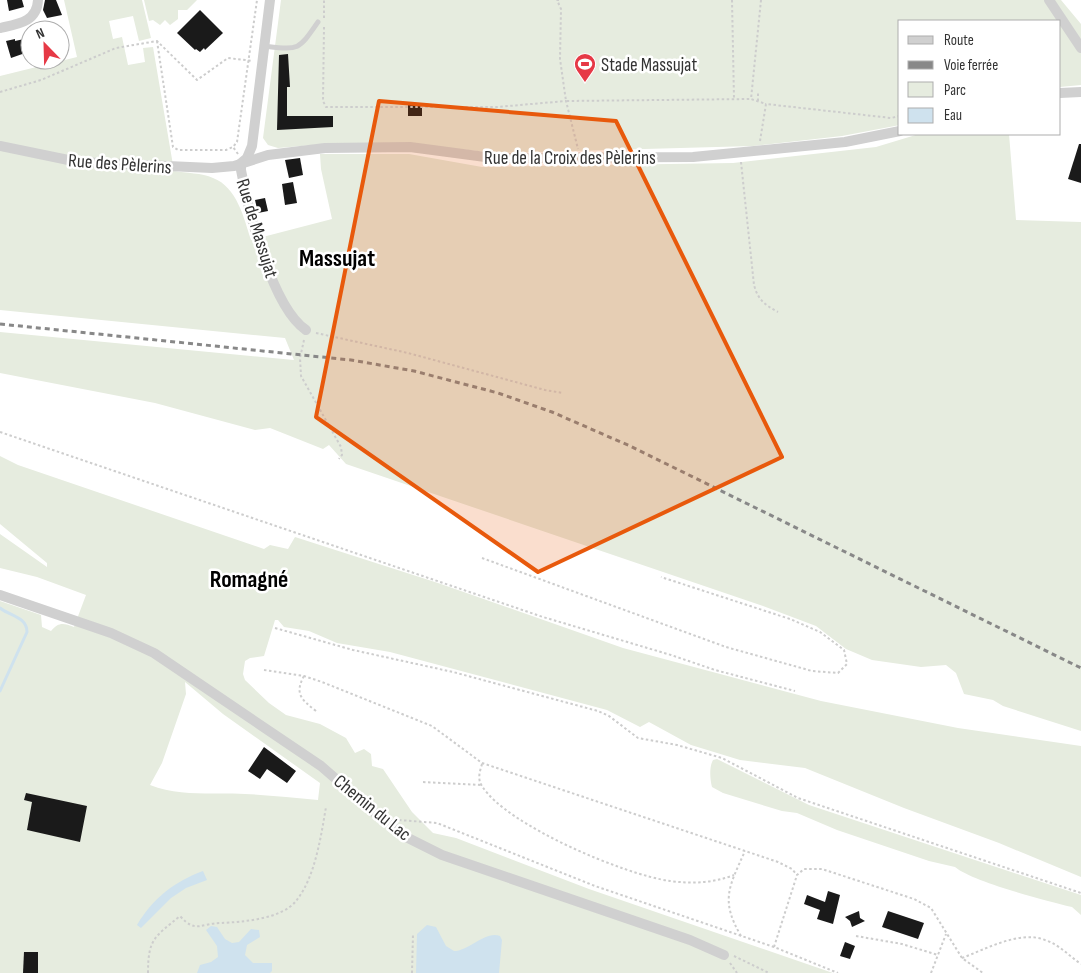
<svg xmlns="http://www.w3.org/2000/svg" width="1081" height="973" font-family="'Sofia Sans Condensed',sans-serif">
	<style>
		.green { fill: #e6ecdf; fill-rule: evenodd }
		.water { fill: #cfe2ee }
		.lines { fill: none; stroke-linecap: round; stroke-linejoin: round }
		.stream { stroke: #cfe2ee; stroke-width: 3 }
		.building { fill: #1a1a1a }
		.path { stroke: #cdcdcd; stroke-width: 2; stroke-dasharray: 2.5 2.5; stroke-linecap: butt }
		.service { stroke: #d0d0d0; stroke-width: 5 }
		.minor { stroke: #d0d0d0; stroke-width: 10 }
		.rail { stroke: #888; stroke-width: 3; stroke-dasharray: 5 4; stroke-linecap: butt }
		.marked { fill: #e8590c; fill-opacity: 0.2; stroke: #e8590c; stroke-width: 4; stroke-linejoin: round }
		.labels { text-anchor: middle; stroke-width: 5; stroke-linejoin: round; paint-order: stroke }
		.poi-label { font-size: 19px; fill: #333; stroke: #fff; text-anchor: start }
		.street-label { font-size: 19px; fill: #333; stroke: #fff }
		.district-label { font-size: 24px; font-weight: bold; fill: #000; stroke: #fff }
	</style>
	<rect width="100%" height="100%" fill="#fff"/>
	<g class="green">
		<path d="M64,0H142L151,38L139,41L133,16L109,21L113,39L122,37L128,65L145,62L143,48L153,47L174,171C186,173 202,173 213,178C237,187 244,218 251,240L332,219L321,169L320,154H409L482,167L733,163L876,147L919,134H1009L1016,220L1081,222V731L1003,706L993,700L964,694L956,673L946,665L921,667L872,660L846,649L816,626L763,606L346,464L329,445L323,449L270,428L255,430L155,403L0,373V332L294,360L285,338L0,310V76L77,57Z"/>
		<polygon points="144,0 197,0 187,10 178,10 178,19 170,25 165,20 160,25 153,20 149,21"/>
		<polygon points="281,0 1061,0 1081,24 1081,85 1060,87 1060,21 900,21 900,125 842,136 753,146 496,153 404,143 337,143 278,148 268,145 263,138"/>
		<path d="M0,456L18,465L264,549L270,545L288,549L295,537L438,583L623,648L821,701L958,728L1081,746V877L999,843L904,808L805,768L740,760L691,745L649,722L640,727L607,710L390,652L337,643L309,631L284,627L278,620H275L264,656L250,658L245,661L243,674L245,680L269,703L286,715L320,724L346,738L355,753L364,749L371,754L372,766L383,769L412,812L433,833L456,838L589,889L833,973H0V601L41,615L42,627L51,631C59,622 63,623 74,627L86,595L37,577L0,568V534L47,567V563L0,524ZM185,682L223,714L320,783L318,800C294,798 269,795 245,794C213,792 181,797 150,785L162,763L186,694Z"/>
		<path d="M717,759L809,805L1081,895V915L1072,907C1047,901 973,882 955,867L929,861L837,830L797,813L782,811L723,793L712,787C710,779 709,767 713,760Z"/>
	</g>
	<g class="water">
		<path d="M203,871L207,880L186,888L171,898L141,928L137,925C153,898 174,882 203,871Z"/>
		<path d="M427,925L436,927L446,946L454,951C469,951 486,930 500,936L502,940L499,973H416L417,934Z"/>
		<polygon points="211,926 217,927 225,939 232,943 239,942 251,929 259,930 260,937 247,945 245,955 253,963 272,963 272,971 270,973 197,973 200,965 211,962 218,957 217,946 206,930"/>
	</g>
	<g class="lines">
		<path class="stream" d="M0,608C10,616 27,617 27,632L0,691"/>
	</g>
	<g class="building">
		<polygon points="7,0 22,0 24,7 9,11"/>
		<polygon points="45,0 56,0 62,15 47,18 43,10"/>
		<polygon points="200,10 223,33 205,50 204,48 200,52 196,49 195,50 177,33"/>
		<polygon points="15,39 15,41 24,39 28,52 11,58 6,41"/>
		<polygon points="288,54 290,87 287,87 287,116 333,116 333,127 277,130 279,55"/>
		<rect x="408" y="105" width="14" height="11"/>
		<polygon points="1079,144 1081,144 1081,183 1068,179"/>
		<polygon points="300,158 303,175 289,178 285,160"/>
		<polygon points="293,182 297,203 285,205 282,184"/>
		<polygon points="265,198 268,211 258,213 255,200"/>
		<polygon points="264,747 296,771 287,783 267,769 260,779 248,771"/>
		<polygon points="26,793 87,806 80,842 27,830 32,802 24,800"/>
		<polygon points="828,891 840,895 833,924 817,919 820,910 804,904 807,895 825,902"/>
		<polygon points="859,911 860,918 865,921 852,927 850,921 845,917"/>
		<polygon points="888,911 924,923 918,939 882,927"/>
		<polygon points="845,942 855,946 850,959 840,956"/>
		<polygon points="24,952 38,952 38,973 23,973"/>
	</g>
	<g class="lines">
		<g class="path">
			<polyline points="559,0 557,0 561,9 560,59 566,101 751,99"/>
			<polyline points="732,0 734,99"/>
			<polyline points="761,0 751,99 766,104"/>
			<polyline points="324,18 324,0"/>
			<polyline points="324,27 323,101 326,107 497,107 566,101 578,149"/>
			<polyline points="157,41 173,147 178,150 226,150 233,147"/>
			<polyline points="0,92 41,80 116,48 157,41 197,80 228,58 253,61"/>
			<polyline points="758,101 758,92"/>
			<polyline points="760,141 766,104 891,118 900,116"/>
			<polyline points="238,154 233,147 237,142 257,0"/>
			<path d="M741,162L754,285C758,300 765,305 778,312"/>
			<polyline points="316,333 408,353 545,390 563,393"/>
			<polyline points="304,340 300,358 301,376 341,447 342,455 339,459"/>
			<polyline points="0,432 543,617 671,655 715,670 795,691"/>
			<polyline points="482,558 726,647 812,671 838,673 847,664 844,650 820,632 790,619 661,577"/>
			<polyline points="275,628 353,650 453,672 598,711 609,716 638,738 677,745 722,758 798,798 1081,893"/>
			<polyline points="264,670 304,676 322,682 432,726 482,763 778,862 792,869 797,875"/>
			<path d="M304,676C294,694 302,700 316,711"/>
			<path d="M482,764C480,771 477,779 482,786C506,825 625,875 670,881C693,884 713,883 734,875"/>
			<polyline points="423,782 481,785"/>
			<polyline points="399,820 437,823 595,886 774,947 838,973"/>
			<path d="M741,936C720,900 729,887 745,851"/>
			<polyline points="856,936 902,944 938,955"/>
			<polyline points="774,947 797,875 804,869 822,869 914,899 931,908 962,958 983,973"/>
			<polyline points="734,956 769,973"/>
			<path d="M962,958C986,949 1020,930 1045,940C1060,945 1069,956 1081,964"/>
			<polyline points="730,963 737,973"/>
			<path d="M148,973C148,938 155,937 180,916C196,934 201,923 221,923C242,922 282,919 296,901C315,878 321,836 326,807"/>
			<polyline points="412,973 413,933"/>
			<polyline points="931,973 946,934"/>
		</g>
		<path class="service" d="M264,46C299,50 298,51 318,22"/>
		<g class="minor">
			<path d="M270,0L252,146L247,158L241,163V170C248,210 272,307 306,330"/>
			<polyline points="1049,0 1081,48"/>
			<path d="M0,28C18,24 37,22 38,0"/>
			<polyline points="1060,93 1081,92"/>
			<polyline points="0,146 78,162 212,168 234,166 268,155 325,148 410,147 493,158 693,157 845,142 900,131"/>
			<polyline points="0,595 111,633 154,653 321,766 382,819 406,837 442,855 690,940 724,955"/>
		</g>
		<polyline class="rail" points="0,324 351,360 414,371 498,393 552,412 630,446 1081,668"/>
	</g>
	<path class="marked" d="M379,101L616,121L782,457L538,572L316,417Z"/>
	<defs>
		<g id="stadium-pin" transform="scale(1.125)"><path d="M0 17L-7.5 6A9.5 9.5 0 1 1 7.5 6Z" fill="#e63946" stroke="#fff"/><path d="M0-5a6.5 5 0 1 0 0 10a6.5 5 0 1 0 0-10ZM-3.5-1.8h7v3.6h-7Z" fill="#fff"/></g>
	</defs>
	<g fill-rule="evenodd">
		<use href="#stadium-pin" x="585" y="64"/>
	</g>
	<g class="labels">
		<g class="poi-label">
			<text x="601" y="71">Stade Massujat</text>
		</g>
		<g class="street-label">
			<text x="570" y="164">Rue de la Croix des Pèlerins</text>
			<text transform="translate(120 163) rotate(4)" y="7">Rue des Pèlerins</text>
			<text transform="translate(258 228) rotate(73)" y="7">Rue de Massujat</text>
			<text transform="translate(373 807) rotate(39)" y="7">Chemin du Lac</text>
		</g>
		<g class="district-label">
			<text x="337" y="266">Massujat</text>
			<text x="249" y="587">Romagné</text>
		</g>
	</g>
	<rect x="898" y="20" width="162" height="115" fill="#ffffff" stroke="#adadad"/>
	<rect x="908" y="36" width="25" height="8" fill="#d0d0d0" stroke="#adadad"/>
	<text x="944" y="45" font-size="15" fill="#333333">Route</text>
	<rect x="908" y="61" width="25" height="8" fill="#888888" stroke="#adadad"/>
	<text x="944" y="70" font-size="15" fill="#333333">Voie ferrée</text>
	<rect x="908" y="82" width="25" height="15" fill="#e6ecdf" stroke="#adadad"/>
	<text x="944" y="95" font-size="15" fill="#333333">Parc</text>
	<rect x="908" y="108" width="25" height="15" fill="#cfe2ee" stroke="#adadad"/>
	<text x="944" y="120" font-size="15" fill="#333333">Eau</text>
	<g transform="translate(45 45) rotate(337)"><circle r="24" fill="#ffffff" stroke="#adadad"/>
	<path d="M0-4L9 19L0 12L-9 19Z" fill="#e63946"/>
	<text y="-8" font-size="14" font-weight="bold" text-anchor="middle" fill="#333333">N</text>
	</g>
</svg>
